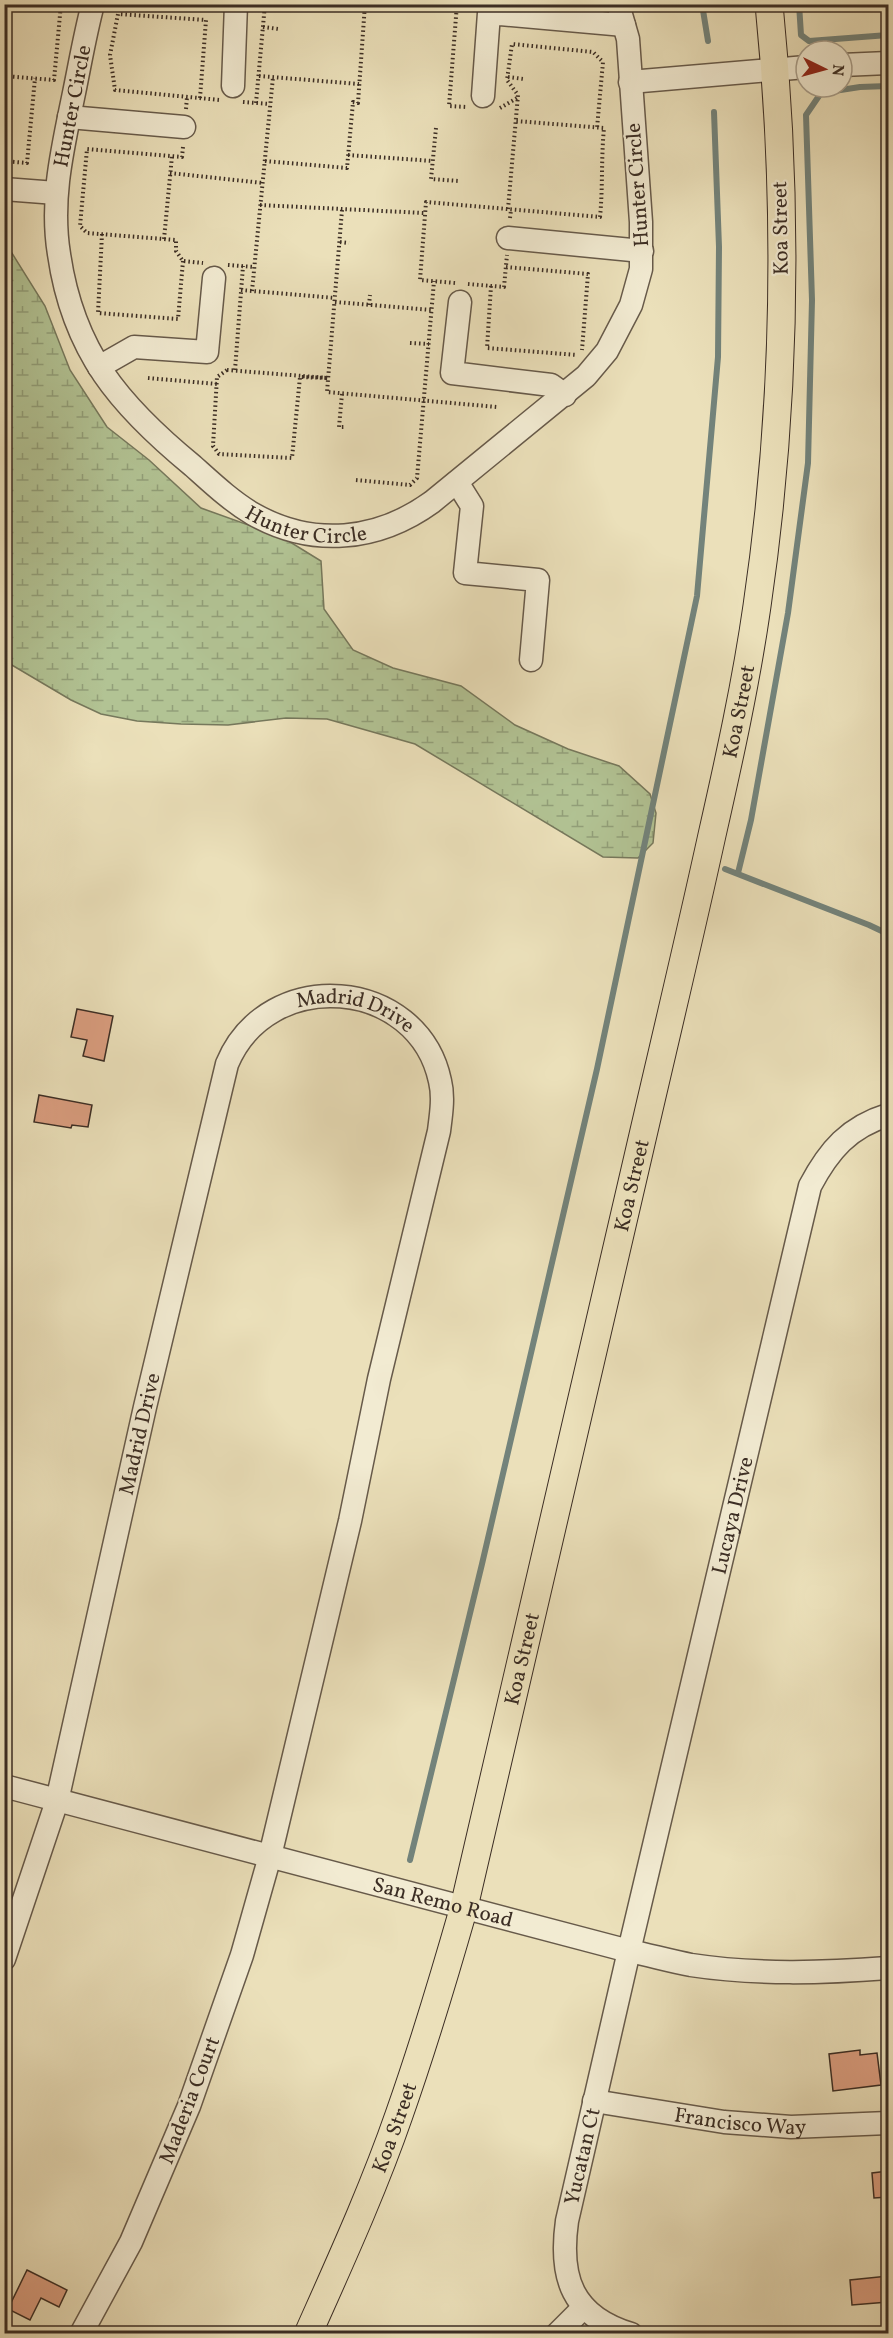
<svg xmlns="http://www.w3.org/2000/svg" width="893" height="2338" font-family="Vollkorn,serif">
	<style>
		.wetland { fill: url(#wetland-marsh); stroke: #76785c; stroke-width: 1.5 }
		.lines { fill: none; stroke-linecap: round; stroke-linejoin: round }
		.stream { stroke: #73837b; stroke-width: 6 }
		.building { fill: #db9e80; stroke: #3b2d24; stroke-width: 1.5 }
		.minor-casing { stroke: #675a4a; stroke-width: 25 }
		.major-casing { stroke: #3b2d24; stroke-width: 29 }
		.path { stroke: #3b2d24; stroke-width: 4; stroke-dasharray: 1.5 3; stroke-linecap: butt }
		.minor { stroke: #f2ebd2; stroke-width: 22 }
		.major { stroke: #ebe0ba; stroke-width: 27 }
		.labels { text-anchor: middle; stroke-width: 4.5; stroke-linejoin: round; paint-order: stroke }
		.street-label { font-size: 21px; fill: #3b2d24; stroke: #f2ebd2 }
	</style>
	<defs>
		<pattern id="wetland-marsh" width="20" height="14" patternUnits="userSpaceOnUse" patternTransform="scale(1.5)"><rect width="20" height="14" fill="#b2c394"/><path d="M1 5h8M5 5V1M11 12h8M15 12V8" fill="none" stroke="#929f79"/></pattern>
	</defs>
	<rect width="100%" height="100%" fill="#ebe0ba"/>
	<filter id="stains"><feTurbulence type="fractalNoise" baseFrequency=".00333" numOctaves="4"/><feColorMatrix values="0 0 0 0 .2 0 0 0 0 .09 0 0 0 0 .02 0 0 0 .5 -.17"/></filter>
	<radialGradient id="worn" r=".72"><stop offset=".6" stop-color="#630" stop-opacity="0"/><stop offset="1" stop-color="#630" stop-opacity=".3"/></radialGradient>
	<polygon class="wetland" points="5,246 10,250 45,306 70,370 107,427 149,460 201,508 282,537 321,561 324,609 353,650 393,668 461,686 515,725 568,749 619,766 650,794 656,813 653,843 638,858 603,857 415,744 327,719 286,718 228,725 181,724 137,721 101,714 71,700 5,661"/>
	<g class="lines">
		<g class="stream">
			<polyline points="702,4 708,41"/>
			<polyline points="799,4 801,35 809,41 888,35"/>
			<polyline points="725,869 869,925 888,934"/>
			<polyline points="738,873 751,820 788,613 808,463 812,300 806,115 821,93 860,87 888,86"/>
			<polyline points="410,1860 482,1564 597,1069 697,596 718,357 719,247 714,112"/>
		</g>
	</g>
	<g class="building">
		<polygon points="77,1009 113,1016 104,1061 83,1056 87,1040 71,1037"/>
		<polygon points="39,1095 92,1105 88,1127 72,1125 71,1128 34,1122"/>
		<polygon points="860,2050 860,2055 877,2053 881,2085 833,2091 829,2054"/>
		<polygon points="888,2171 888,2197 874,2198 872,2173"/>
		<polygon points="27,2270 67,2290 59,2307 41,2298 30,2320 8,2309"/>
		<polygon points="888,2276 888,2302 852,2305 850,2280"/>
	</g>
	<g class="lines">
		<g class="minor-casing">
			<g id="minor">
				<path id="s1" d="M93,4C85,34 80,64 74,93C63,147 50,199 59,254C73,352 120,406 193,466C212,483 231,501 253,514C313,548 378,541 432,502L586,376L607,351L631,305L641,269V222L628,39L618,4"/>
				<polyline points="842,65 888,63"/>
				<polyline points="630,82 806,67"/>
				<polyline points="233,86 236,4"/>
				<polyline points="483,96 489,13 624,25"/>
				<polyline points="69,117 184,127"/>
				<polyline points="4,189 56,193"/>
				<polyline points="508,238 642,251"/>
				<polyline points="460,302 452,373 551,385 565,395"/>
				<polyline points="99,367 134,347 207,352 214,278"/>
				<polyline points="457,482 472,506 465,573 538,580 531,660"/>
				<path id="s2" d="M4,1786L629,1951C649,1955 670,1961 691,1965C757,1975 823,1973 888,1968"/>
				<path id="s3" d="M4,1959L57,1801L145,1407L227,1064C268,965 418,977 440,1081C444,1097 441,1115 439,1131L379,1379L350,1521L270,1856L242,1955L189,2106L131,2242L81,2334"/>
				<path id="s4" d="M594,2101L724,2122L791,2127L888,2123"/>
				<polyline points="557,2334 584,2307"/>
				<path id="s5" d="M631,2334C572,2316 559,2278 567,2221L629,1951L810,1186C829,1150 849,1127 888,1115"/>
			</g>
		</g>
		<g class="major-casing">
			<g id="major">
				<path id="s6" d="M308,2334C340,2262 373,2190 399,2115C423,2047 444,1977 464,1907C523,1654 581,1401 640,1148C664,1044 689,940 712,835C729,760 746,683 757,606C786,408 789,204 769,4"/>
			</g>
		</g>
		<g class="path">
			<polyline points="457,4 449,106 467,107"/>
			<polyline points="263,27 279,29"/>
			<polyline points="4,76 54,80 61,4"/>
			<polyline points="259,76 359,84"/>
			<polyline points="508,77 524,79"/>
			<polyline points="200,98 206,20 118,14 110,55 115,90 220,100"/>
			<polyline points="243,102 270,104"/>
			<polyline points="256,103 265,4"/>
			<polyline points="500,108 517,98"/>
			<polyline points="186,109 187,97"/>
			<polyline points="436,128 431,179 459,181"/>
			<polyline points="183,147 182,157 87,149 80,226 87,233 176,240 176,251 183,261 203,263"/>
			<polyline points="348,155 433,161"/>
			<polyline points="4,161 27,163 35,78"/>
			<polyline points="265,161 347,168 353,102 358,103 365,4"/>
			<polyline points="170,173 263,183"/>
			<polyline points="260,205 424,213"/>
			<polyline points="508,209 518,95 507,80 512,44 593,52 603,62 597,128"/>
			<polyline points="342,210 327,392 497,407"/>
			<polyline points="510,218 511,210"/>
			<polyline points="102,234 98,313 178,319 183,261"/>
			<polyline points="164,239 172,156"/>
			<polyline points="340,242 349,243"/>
			<polyline points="228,265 254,267"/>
			<polyline points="506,267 588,274 582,350"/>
			<path d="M455,283L420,280L426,202L600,217C603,187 601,159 604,128L516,121"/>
			<polyline points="468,284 504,287 507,255"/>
			<polyline points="491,286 487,348 577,355"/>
			<polyline points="241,290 335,298"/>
			<polyline points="252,291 273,77"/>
			<polyline points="335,302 432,310"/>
			<polyline points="369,305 370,295"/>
			<polyline points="410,343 429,344"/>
			<polygon points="227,370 328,378 300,377 292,458 219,454 213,446 217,377"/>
			<polyline points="235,370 243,266"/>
			<polyline points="148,378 217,384"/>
			<polyline points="342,394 339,427 345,427"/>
			<polyline points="356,480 410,485 417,478 434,281"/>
		</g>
		<use href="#minor" class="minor"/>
		<use href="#major" class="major"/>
	</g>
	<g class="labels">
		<g class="street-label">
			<text transform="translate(72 106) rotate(-79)" y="7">Hunter Circle</text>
			<text transform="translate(637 185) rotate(-94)" y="7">Hunter Circle</text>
			<text transform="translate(780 228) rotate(-91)" y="7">Koa Street</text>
			<text dy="7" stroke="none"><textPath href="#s1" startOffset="644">Hunter Circle</textPath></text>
			<text dy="7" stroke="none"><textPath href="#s6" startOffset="1682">Koa Street</textPath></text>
			<text dy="7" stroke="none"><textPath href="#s3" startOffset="1082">Madrid Drive</textPath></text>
			<text dy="7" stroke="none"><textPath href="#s6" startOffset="1196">Koa Street</textPath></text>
			<text dy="7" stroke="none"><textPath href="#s3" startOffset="543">Madrid Drive</textPath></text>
			<text dy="7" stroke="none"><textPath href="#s5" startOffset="870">Lucaya Drive</textPath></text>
			<text dy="7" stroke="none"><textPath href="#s6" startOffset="710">Koa Street</textPath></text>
			<text dy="7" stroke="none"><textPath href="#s2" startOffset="454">San Remo Road</textPath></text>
			<text transform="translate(189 2100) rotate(-69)" y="7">Maderia Court</text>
			<text dy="7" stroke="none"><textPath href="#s4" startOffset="148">Francisco Way</textPath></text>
			<text dy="7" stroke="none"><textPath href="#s6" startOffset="224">Koa Street</textPath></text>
			<text dy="7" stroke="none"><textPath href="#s5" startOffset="212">Yucatan Ct</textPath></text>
		</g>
	</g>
	<rect width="893" height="2338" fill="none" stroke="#ebe0ba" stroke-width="24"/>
	<rect x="6" y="6" width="881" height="2326" fill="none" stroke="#3b2d24" stroke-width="3"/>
	<rect x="12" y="12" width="869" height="2314" fill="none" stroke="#3b2d24" stroke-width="1.5"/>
	<g transform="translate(824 69) rotate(95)"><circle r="28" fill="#f2ebd2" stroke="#a99f8c" stroke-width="1.5"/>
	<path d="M0-4.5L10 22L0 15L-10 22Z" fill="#8f2418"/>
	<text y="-9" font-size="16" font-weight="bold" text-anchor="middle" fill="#3b2d24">N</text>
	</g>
	<rect width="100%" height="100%" filter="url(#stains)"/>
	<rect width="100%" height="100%" fill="url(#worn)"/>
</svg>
